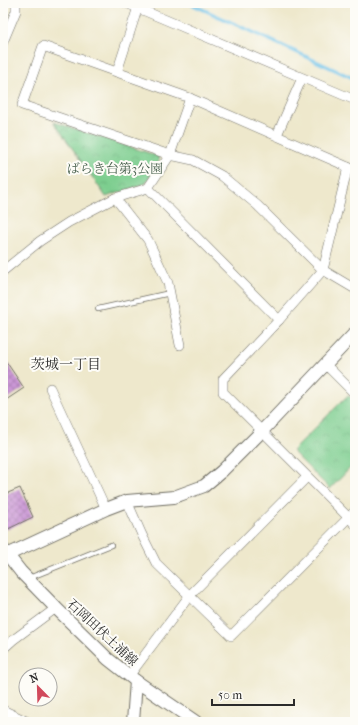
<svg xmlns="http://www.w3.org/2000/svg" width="358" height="725" font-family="'IM FELL French Canon','Noto Serif JP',serif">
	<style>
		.park { fill: url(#park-crowns); stroke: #547c5c }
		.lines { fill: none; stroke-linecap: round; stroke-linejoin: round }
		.stream { stroke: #6bc1e8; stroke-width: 3.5 }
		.building { fill: url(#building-cross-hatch) }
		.lane-casing { stroke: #6f6d63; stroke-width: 6 }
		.street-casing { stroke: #6f6d63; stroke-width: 10 }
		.secondary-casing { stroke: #6f6d63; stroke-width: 14 }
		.lane { stroke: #fff; stroke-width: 4.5 }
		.street { stroke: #fff; stroke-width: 9 }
		.secondary { stroke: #fff; stroke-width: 12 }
		.labels { text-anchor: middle; stroke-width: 4; stroke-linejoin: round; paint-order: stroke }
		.park-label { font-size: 13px; fill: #435c49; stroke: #fdfcf7 }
		.street-label { font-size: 13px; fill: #2b2b2b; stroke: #fdfcf7 }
		.neighbourhood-label { font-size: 14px; fill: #2b2b2b; stroke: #fdfcf7 }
	</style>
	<defs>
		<pattern id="park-crowns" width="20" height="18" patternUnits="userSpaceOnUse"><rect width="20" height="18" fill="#7ccd8e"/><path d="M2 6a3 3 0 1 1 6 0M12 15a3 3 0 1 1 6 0" fill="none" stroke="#6bb07b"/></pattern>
		<pattern id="building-cross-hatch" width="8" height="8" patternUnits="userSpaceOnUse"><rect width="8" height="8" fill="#cb96d6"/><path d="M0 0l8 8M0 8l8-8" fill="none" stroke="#a57bae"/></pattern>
	</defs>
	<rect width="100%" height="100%" fill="#fdfcf7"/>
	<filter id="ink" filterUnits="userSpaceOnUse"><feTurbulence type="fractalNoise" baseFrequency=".025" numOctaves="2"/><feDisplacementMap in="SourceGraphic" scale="8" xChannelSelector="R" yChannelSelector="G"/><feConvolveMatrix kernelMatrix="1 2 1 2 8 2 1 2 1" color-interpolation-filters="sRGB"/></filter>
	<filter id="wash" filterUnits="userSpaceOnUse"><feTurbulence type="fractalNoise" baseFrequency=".012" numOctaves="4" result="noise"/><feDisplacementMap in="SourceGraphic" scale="16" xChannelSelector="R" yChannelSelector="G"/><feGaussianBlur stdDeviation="0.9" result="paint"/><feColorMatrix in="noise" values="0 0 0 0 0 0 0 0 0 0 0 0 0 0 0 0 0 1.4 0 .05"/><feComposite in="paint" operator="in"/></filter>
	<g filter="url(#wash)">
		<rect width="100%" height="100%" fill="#eee8cc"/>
		<g class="park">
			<polygon points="54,122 158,156 159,161 145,184 106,197"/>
			<polygon points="349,396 355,402 355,463 330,489 292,451 346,397"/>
		</g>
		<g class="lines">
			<polyline class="stream" points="189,3 355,79"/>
		</g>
		<g id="blocks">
			<g class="building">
				<polygon points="3,357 24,388 3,402"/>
				<polygon points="20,488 33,517 6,530 3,523 3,495"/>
			</g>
		</g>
	</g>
	<g filter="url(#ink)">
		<use href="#blocks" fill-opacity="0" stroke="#6f6d63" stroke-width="1"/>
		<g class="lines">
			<g class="lane-casing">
				<g id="lane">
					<polyline points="98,309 170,293"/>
					<polyline points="29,578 111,545"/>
				</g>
			</g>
			<g class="street-casing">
				<g id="street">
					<polyline points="126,3 355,100"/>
					<polyline points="3,42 16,11 16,3"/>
					<polyline points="117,72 138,7"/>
					<polyline points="277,135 302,78"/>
					<polyline points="348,167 323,270 279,320 223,379 223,392 355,524"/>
					<polyline points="355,170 190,98 43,46 22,105 170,155 193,160 222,176 257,205 323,270 355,289"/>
					<polyline points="148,188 279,320"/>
					<polyline points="115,198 148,240 168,283 180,345"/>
					<polyline points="3,271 40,241 69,222 115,198 148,188 170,155 190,98"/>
					<polyline points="326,365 355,394"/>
					<polyline points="50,388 106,509"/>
					<polyline points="127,501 142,535 156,563 231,636 355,511"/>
					<polyline points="3,649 13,640 56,608"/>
					<polyline points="129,676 190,595 307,477"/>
					<polyline points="3,710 28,722"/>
				</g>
			</g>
			<g class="secondary-casing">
				<g id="secondary">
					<polyline points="3,549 21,572 56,608 108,659 136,681 196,722"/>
					<polyline points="7,555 106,509 127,501 174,497 204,486 222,471 262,431 355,333"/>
					<polyline points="133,722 136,681"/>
				</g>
			</g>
			<use href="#lane" class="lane"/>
			<use href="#street" class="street"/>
			<use href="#secondary" class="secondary"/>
		</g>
	</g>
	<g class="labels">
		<g class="park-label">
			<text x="115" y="173">ばらき台第3公園</text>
		</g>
		<g class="street-label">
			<text transform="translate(103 632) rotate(43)" y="5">石岡田伏土浦線</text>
		</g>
		<g class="neighbourhood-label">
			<text x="66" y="369">茨城一丁目</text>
		</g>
	</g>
	<rect width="358" height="725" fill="none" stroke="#fdfcf7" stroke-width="16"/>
	<g transform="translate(38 687) rotate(337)"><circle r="19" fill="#fdfcf7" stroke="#a9a8a5"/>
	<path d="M0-3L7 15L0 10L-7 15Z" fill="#d1495b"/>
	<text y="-6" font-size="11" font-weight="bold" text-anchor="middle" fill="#2b2b2b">N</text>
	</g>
	<path d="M212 699v6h82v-6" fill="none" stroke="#2b2b2b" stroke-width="2"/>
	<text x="218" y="699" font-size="12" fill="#2b2b2b" stroke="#fdfcf7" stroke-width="3" paint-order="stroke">50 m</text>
</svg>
